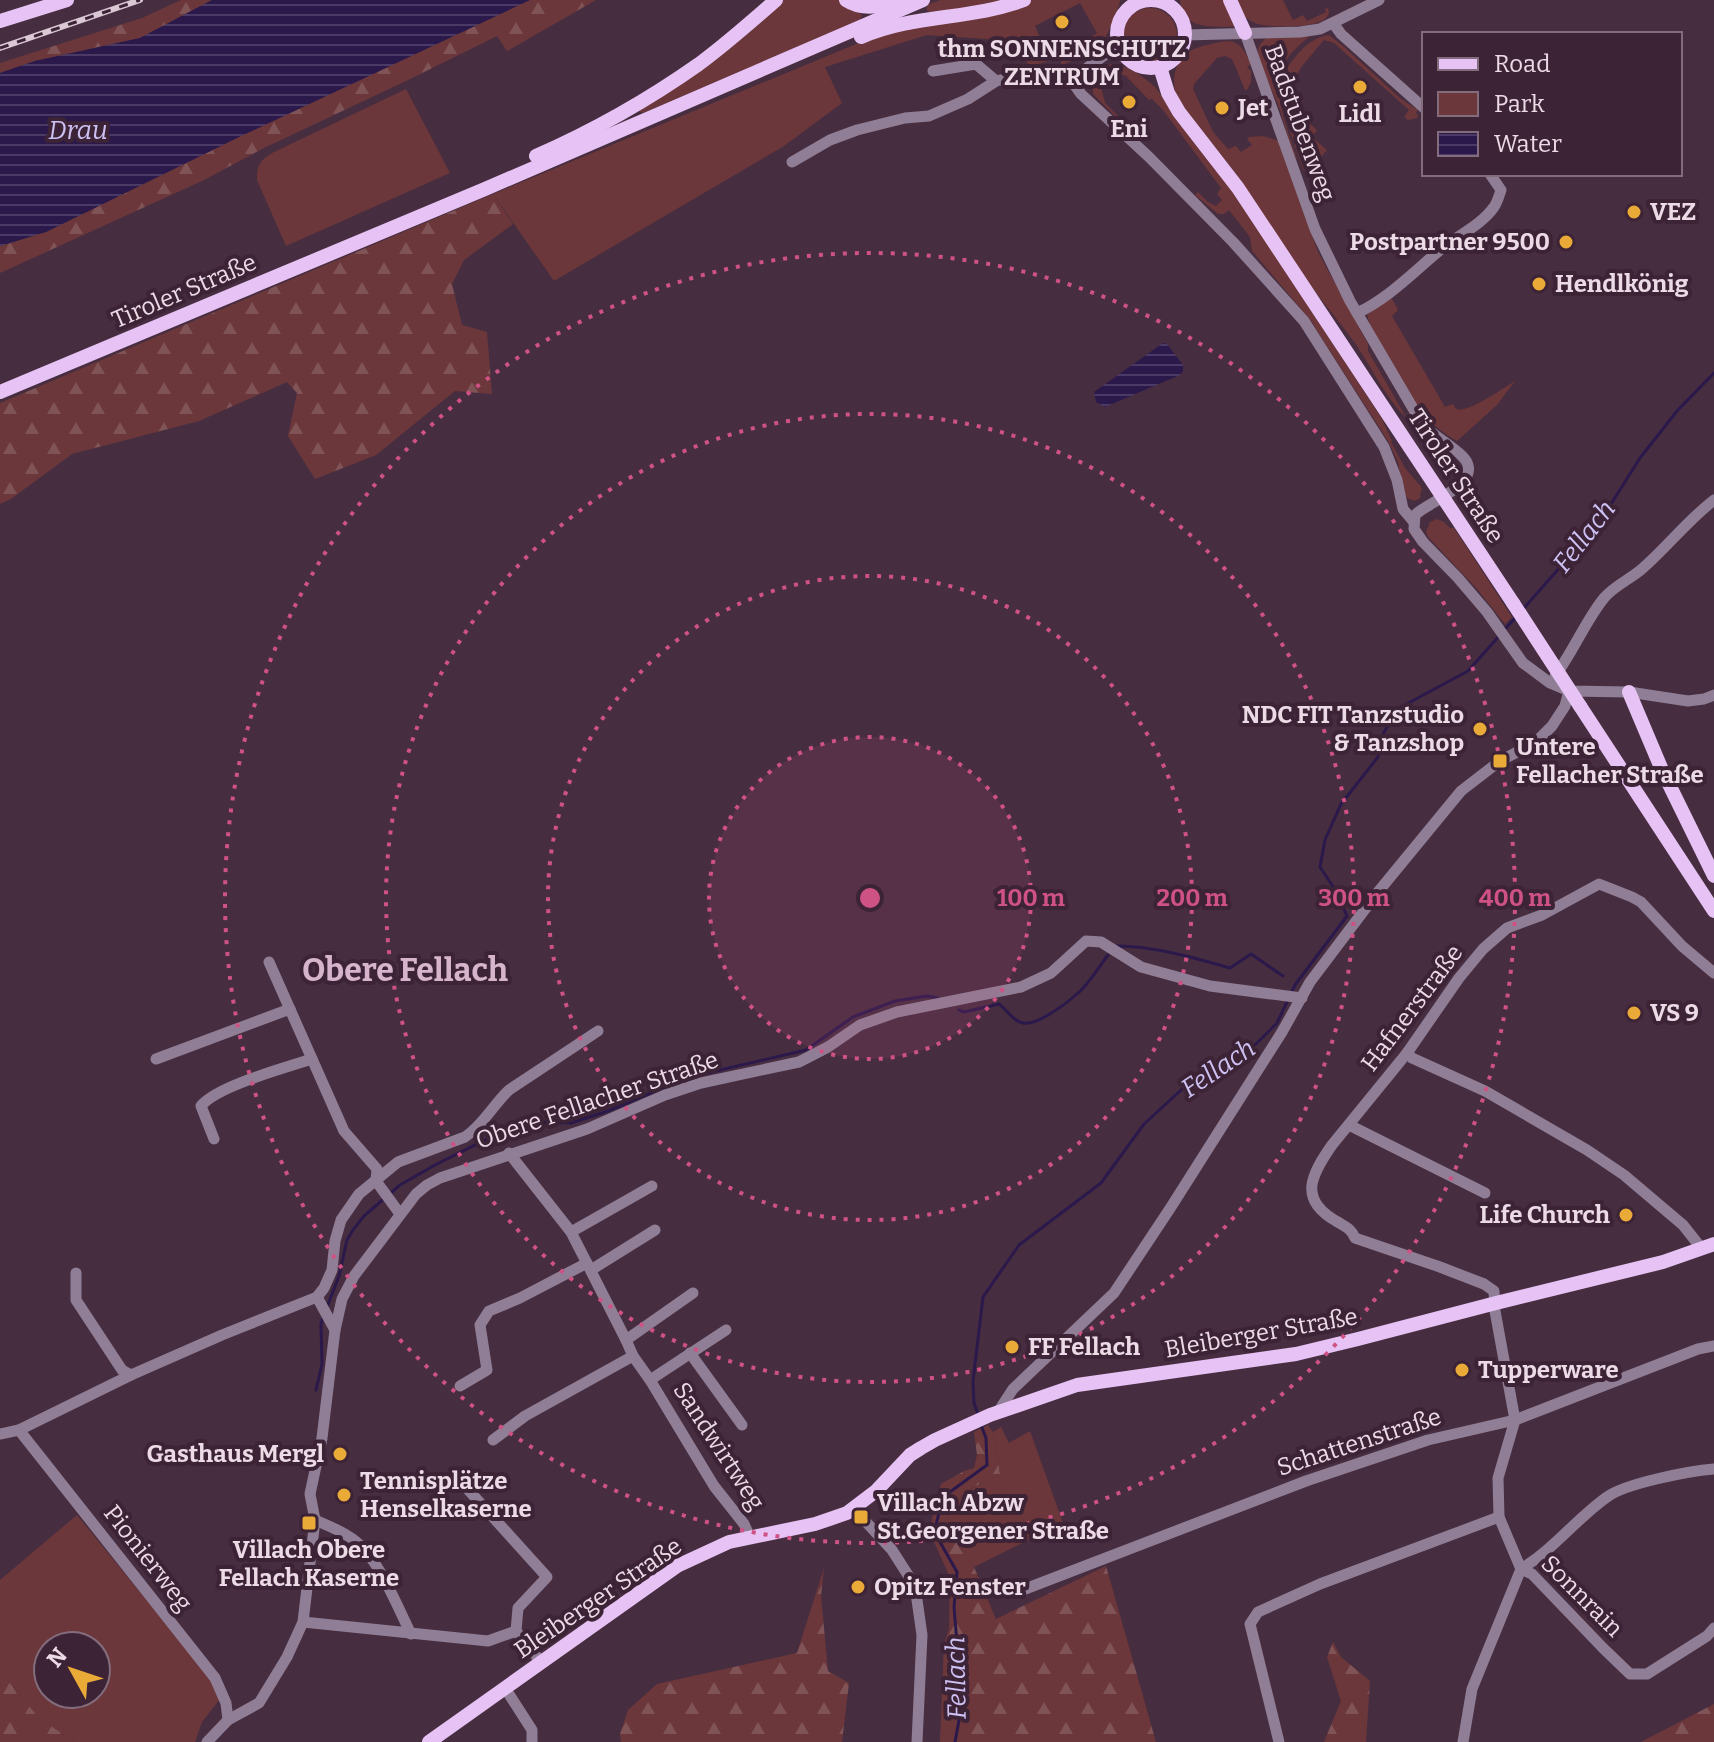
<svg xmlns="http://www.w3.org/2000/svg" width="1714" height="1742" font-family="Bitter,serif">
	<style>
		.green { fill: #6b373a; fill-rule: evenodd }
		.forest { fill: url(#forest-firs) }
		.water { fill: url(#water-rules) }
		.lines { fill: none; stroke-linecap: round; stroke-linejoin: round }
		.stream { stroke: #2b194b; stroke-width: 3 }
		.minor { stroke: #8f7e95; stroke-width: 11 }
		.major { stroke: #e6c3f4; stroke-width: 14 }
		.rail-casing { stroke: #dac8d5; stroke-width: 6 }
		.rail { stroke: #3d2336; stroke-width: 3; stroke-dasharray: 9; stroke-linecap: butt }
		.major-bridge { stroke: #e6c3f4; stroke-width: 14 }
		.ring { fill: none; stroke: #cf5285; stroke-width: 4; stroke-dasharray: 4 8 }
		.poi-dot { fill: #eaaa38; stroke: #3d2336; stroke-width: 3 }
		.labels { text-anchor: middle; stroke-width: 8; stroke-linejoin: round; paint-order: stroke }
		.poi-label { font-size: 24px; font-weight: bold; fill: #ecdbe7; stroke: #3d2336; text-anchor: start }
		.street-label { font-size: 24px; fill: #ecdbe7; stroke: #3d2336 }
		.water-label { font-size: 26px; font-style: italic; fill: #cdc0f3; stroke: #3d2336 }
		.district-label { font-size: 32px; font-weight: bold; fill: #d6b5cc; stroke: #3d2336 }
		.centre { fill: #cf5285; stroke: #3d2336; stroke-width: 4 }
		.ring-label { font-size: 24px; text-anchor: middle; font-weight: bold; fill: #cf5285; stroke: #3d2336; stroke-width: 8; stroke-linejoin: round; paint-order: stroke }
	</style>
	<defs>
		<pattern id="forest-firs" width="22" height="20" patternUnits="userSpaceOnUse" patternTransform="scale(2)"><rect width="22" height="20" fill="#6b373a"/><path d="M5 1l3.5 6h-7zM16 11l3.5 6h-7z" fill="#805356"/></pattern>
		<pattern id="water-rules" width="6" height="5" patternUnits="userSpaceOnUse" patternTransform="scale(2)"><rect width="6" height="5" fill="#2b194b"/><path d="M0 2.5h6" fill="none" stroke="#4a3a65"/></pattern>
	</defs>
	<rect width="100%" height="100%" fill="#472d40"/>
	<g class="green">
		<polygon points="782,0 839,0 860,13 862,16 860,20 643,113 640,112 640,108"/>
		<polygon points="940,0 1013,0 930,13 927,10 927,5"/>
		<path d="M1033,0H1120C1119,10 1114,16 1111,25C1103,49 1084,56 1062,65L1059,58L1062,55L1097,33L1080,3L1035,26L1050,61L1029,66L1021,52L1000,40L927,35L825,67L842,103L784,146L554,281L493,194L878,35L1013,8Z"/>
		<path d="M1180,0H1225L1239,27C1216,26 1181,32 1180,0Z"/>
		<path d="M1234,0H1283L1293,20L1303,15L1307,21L1326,12L1325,9L1328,8L1329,13C1328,15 1327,17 1325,19C1316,28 1267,28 1255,23C1244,18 1239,10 1234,0Z"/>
		<circle cx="1150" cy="35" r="27"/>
		<path d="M1329,35L1343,46L1401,99L1418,110L1416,113L1418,115L1417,118L1408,120L1404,117L1409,110L1334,43L1324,40L1302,66L1294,79H1287V99L1292,119L1301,116L1317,130L1312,137L1327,150L1314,165V171L1312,173H1308L1303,169C1295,145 1276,100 1283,76C1286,68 1292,61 1297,55C1305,45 1317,36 1329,35Z"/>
		<path d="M1310,36C1298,46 1287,55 1281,70C1272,94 1291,138 1298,162C1288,144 1285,122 1277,102C1271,87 1259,71 1258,54C1257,47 1261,43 1266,38Z"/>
		<path d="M1226,41C1241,41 1245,52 1251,64L1247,67L1251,71V82L1247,90H1245L1232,59L1225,56L1217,58L1194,84L1193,89L1213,132L1228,149L1236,146L1241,152L1252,145L1247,139L1249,137L1263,136L1279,141L1318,252L1368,344V351L1407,419C1385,397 1372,368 1355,343C1337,318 1316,295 1299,269C1275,234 1253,196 1227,162C1213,143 1173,106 1174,82C1175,49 1200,46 1226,41Z"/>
		<path d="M1111,64C1129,66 1142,75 1155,87L1229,184L1382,419L1392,441L1391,442L1405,468L1422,488L1420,496L1421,497C1416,502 1413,501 1407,498L1402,486L1398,462L1388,441L1317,331L1312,322L1252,251L1250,237L1229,210L1224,214H1218L1195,195L1198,192L1208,202L1216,206L1222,200L1217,194L1221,188L1163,110L1152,99L1149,100L1126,76L1116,72L1106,76L1101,88L1105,103L1137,135L1135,136L1093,94C1092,75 1093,71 1111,64Z"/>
		<path d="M406,89L450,173L286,246L257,180C256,165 261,159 274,152Z"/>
		<path d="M1388,298L1392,299L1398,310L1392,316L1445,407L1453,404C1454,406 1455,408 1457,409C1467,414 1505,387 1515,381L1497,405L1457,441C1440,432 1430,422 1420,406L1417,408L1369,323L1367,313Z"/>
		<polygon points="1418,427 1435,444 1452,456 1456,467 1453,471 1444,473 1440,470 1429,448 1430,447"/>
		<polygon points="1437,519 1444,522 1450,528 1454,528 1512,617 1505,624 1477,589 1428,537 1426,532 1430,522"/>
		<path d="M1001,1427L1009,1443L1030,1431L1063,1523L974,1567L944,1526C955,1494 972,1488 1000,1474L993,1432Z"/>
		<path d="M77,1515L213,1682L220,1699L202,1722L195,1742H75L39,1718L0,1671V1580ZM48,1646H96V1694H48Z"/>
	</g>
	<g class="forest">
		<polygon points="181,0 212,0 140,38 35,61 0,73 0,63 142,18"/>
		<polygon points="530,0 596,0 507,51 497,36 406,81 264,148 204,180 0,273 0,246 46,232 241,136"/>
		<polygon points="493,194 513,224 464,260 452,284 462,325 487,332 492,394 455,391 376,455 315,479 288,436 297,393 287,382 199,421 72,454 11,499 0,504 0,403"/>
		<path d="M988,1425L993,1432L1000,1474C972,1488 954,1494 944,1526L974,1567L996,1619L1106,1566L1156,1742H940L944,1644L949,1629L950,1577L929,1531L941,1484L964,1471L974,1468L977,1455L974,1432Z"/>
		<polygon points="824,1568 821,1596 828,1671 849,1683 842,1742 621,1742 620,1734 628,1710 657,1684 797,1653"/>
		<polygon points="1333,1642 1341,1657 1370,1681 1366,1742 1324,1742 1341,1701 1327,1657"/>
		<polygon points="0,1671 39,1718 75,1742 0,1742"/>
		<polygon points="1714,1704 1714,1742 1641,1742"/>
	</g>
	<g class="water">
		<polygon points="212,0 530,0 241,136 46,232 0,246 0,73 35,61 140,38"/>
		<polygon points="1163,343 1167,344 1183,365 1183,371 1180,375 1105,407 1096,402 1094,392"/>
	</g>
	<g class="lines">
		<g class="stream">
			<polyline points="1524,608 1599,523 1640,458 1677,411 1714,373"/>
			<polyline points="1505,629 1516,617"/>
			<path d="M1117,946C1153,946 1195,958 1230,968L1251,954L1283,976"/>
			<path d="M959,1010L964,1012L999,1004C1006,1009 1014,1022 1023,1023C1037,1026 1067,1003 1077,994C1089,984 1098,968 1108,955"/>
			<polyline points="327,1307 339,1276 347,1240 353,1230 364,1216 400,1185 435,1165 493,1136 546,1122 571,1123 608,1111 686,1078 806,1050 853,1017 895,1001 927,996 938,998"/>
			<polyline points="316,1390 322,1364 321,1324 323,1318"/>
			<polyline points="978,1414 974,1403 973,1381 983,1297 1019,1245 1101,1183 1144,1124 1191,1081 1256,1044 1277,1023 1295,985 1347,916 1336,891 1320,867 1325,840 1341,804 1378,757 1384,732 1401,707 1468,671 1500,635"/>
			<polyline points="955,1742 962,1704 954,1607 957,1572 940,1542 935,1529 943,1497 987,1465 986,1438 981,1425"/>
		</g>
		<g class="minor">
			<polyline points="1333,23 1341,34 1424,108"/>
			<path d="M1245,33L1315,229L1350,301L1421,422C1433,436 1447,442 1460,454C1491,481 1429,501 1415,515L1414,529L1423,542L1458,578L1487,612L1523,663L1550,683L1569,691L1629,692L1688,701L1704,699L1714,695"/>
			<polyline points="1185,35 1300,32 1320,29 1379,0"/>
			<polyline points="1118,45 1071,80 1081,94 1149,157 1233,242 1304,321 1384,447 1397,480 1403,509 1413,521"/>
			<polyline points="933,71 976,64 996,81"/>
			<polyline points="792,162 830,140 857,130 905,118 929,116 968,99 996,81 1035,72 1056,74 1071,80"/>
			<path d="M1357,313C1391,297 1416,269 1445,246C1461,234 1482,224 1494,207C1497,203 1499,196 1501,190L1490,174"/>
			<path d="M1555,676C1573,652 1586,620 1604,598C1615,585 1631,579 1643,568C1668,546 1688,520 1714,500"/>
			<polyline points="269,962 344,1131 377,1169 376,1181 400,1214"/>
			<polyline points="1407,1053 1412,1058 1485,1091 1587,1150 1624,1175 1683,1225 1702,1249"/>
			<polyline points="156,1059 290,1009"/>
			<polyline points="1349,1125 1485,1193"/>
			<path d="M214,1139L201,1106C217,1086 285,1068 312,1059"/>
			<polyline points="509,1153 571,1232 626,1340 633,1356 650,1380 714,1486 744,1524 750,1537"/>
			<polyline points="571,1232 652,1186"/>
			<polyline points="591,1270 655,1230"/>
			<polyline points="76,1273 76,1300 122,1370 131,1375"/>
			<polyline points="317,1297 335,1330"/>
			<polyline points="626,1340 693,1293"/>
			<polyline points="690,1353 742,1425"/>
			<polyline points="650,1380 726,1330"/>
			<polyline points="460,1386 487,1370 480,1325 489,1311 520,1298 587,1263"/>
			<polyline points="998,1412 1013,1389 1114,1293 1171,1207 1282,1032 1310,982 1378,892 1461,791 1500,761 1536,742 1552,726 1565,706 1569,691"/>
			<polyline points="19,1430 215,1678 226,1703 228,1720"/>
			<path d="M0,1434L19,1430L131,1375L222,1335L317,1297L324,1288L332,1270L335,1241L341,1220L359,1194L398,1162L465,1137C483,1125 493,1105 509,1090L598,1031"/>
			<polyline points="493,1440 525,1416 633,1356"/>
			<polyline points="454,1474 547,1577 518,1608 516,1631 541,1662"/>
			<polyline points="854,1509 892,1550 915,1586 922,1635 917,1742"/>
			<path d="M315,1520C331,1527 347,1533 360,1545C380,1563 399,1610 411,1634"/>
			<polyline points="1521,1569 1532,1574 1603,1648 1630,1674 1647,1674 1707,1636 1714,1628"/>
			<path d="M1521,1569C1553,1550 1576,1519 1607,1497C1626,1483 1690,1471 1714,1469"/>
			<polyline points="1020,1591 1306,1481 1428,1440 1515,1420 1698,1349 1714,1346"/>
			<polyline points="303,1622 488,1641 516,1631"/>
			<polyline points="505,1688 532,1730 532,1742"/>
			<polyline points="207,1742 228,1720 259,1703 287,1657 303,1622 315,1520 310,1494 322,1438 335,1330 342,1299 354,1276 416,1194 427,1185 440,1178 587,1129 665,1095 701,1083 799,1062 828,1047 860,1025 897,1012 1021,987 1051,973 1086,941 1101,942 1141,967 1210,986 1302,998"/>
			<polyline points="1279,1742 1250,1624 1258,1612 1320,1584 1499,1517"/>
			<path d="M1463,1742L1472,1689L1521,1569L1499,1517L1498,1478L1515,1420L1495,1311L1494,1291L1484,1284L1440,1267L1355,1238C1351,1228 1344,1226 1336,1221C1298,1199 1311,1175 1332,1145L1407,1053L1459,978L1483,949L1507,928L1542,915L1599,884L1632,897L1641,902L1682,946L1714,973"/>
		</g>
		<g class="major">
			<circle cx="1151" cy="34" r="34"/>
			<path d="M846,0C863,11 882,7 899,0"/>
			<polyline points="1230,0 1245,33"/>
			<polyline points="0,21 67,0"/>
			<path d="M861,37C913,14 971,20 1024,0"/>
			<polyline points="1160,67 1168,93 1179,112 1238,188 1513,603"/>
			<path d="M536,156C593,131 648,100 699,64C726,44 751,22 776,0"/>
			<polyline points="0,392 485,189 923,0"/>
			<polyline points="1629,692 1662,770 1714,876"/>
			<polyline points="1580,706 1714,911"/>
			<polyline points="429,1742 677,1566 729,1542 815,1524 847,1513 876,1491 910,1455 921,1448 935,1440 990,1415 1077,1385 1296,1354 1358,1339 1496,1303 1663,1262 1714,1244"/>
		</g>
		<g class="rail-casing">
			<polyline id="rail" points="0,48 140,0"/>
		</g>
		<use href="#rail" class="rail"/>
		<polyline class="major-bridge" points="1513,603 1580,706"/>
	</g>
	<circle cx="870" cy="898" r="161" fill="#cf5285" fill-opacity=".12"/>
	<g class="ring">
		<circle cx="870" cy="898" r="161"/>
		<circle cx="870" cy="898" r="322"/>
		<circle cx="870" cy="898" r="484"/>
		<circle cx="870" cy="898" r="645"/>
	</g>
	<g class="poi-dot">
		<circle cx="1062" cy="22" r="8"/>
		<circle cx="1360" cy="87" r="8"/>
		<circle cx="1129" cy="102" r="8"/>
		<circle cx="1222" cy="108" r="8"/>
		<circle cx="1634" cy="212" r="8"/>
		<circle cx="1566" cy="242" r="8"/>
		<circle cx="1539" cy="284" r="8"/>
		<circle cx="1480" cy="729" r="8"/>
		<rect x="1492" y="753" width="16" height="16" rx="4"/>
		<circle cx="1634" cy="1013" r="8"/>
		<circle cx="1626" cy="1215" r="8"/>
		<circle cx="1012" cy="1347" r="8"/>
		<circle cx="1462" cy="1370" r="8"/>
		<circle cx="340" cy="1454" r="8"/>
		<circle cx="344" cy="1495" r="8"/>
		<rect x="853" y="1509" width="16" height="16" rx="4"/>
		<rect x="301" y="1515" width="16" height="16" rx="4"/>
		<circle cx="858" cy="1587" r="8"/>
	</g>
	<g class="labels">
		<g class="poi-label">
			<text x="1062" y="57" text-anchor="middle">thm SONNENSCHUTZ<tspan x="1062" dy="28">ZENTRUM</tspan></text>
			<text x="1238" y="116">Jet</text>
			<text x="1360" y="122" text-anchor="middle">Lidl</text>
			<text x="1129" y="137" text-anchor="middle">Eni</text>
			<text x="1650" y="220">VEZ</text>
			<text x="1550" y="250" text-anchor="end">Postpartner 9500</text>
			<text x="1555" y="292">Hendlkönig</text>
			<text x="1464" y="723" text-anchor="end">NDC FIT Tanzstudio<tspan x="1464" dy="28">&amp; Tanzshop</tspan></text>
			<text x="1516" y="755">Untere<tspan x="1516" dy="28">Fellacher Straße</tspan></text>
			<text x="1650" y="1021">VS 9</text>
			<text x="1610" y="1223" text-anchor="end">Life Church</text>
			<text x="1028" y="1355">FF Fellach</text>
			<text x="1478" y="1378">Tupperware</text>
			<text x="324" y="1462" text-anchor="end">Gasthaus Mergl</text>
			<text x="360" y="1489">Tennisplätze<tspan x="360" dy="28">Henselkaserne</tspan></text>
			<text x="877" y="1511">Villach Abzw<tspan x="877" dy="28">St.Georgener Straße</tspan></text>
			<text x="309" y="1558" text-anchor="middle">Villach Obere<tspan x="309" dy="28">Fellach Kaserne</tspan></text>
			<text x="874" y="1595">Opitz Fenster</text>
		</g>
		<g class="street-label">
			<text transform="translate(1300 123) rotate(70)" y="8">Badstubenweg</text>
			<text transform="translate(184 291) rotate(-23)" y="8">Tiroler Straße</text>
			<text transform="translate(1456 476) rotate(57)" y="8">Tiroler Straße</text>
			<text transform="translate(1412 1008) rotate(-53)" y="8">Hafnerstraße</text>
			<text transform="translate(597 1100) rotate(-19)" y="8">Obere Fellacher Straße</text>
			<text transform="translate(1261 1333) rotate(-10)" y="8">Bleiberger Straße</text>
			<text transform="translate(1359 1442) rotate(-18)" y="8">Schattenstraße</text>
			<text transform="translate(719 1446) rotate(57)" y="8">Sandwirtweg</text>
			<text transform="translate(148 1558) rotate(52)" y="8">Pionierweg</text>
			<text transform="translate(1582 1596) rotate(45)" y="8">Sonnrain</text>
			<text transform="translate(598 1598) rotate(-34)" y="8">Bleiberger Straße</text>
		</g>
		<g class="water-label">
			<text x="78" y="139">Drau</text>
			<text transform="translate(1584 536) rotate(-52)" y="9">Fellach</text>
			<text transform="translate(1218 1068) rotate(-34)" y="9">Fellach</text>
			<text transform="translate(956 1678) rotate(-91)" y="9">Fellach</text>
		</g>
		<g class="district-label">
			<text x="405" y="981">Obere Fellach</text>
		</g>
	</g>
	<circle cx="870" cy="898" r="12" class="centre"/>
	<g class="ring-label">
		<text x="1031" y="906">100 m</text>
		<text x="1192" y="906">200 m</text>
		<text x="1354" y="906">300 m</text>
		<text x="1515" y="906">400 m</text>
	</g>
	<rect x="1422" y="32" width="260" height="144" fill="#3d2336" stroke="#836d7d" stroke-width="2"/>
	<rect x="1438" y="58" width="40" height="12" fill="#e6c3f4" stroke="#836d7d" stroke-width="2"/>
	<text x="1494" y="72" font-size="24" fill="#ecdbe7">Road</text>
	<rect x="1438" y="92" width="40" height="24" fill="#6b373a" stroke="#836d7d" stroke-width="2"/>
	<text x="1494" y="112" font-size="24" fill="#ecdbe7">Park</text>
	<rect x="1438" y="132" width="40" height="24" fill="url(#water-rules)" stroke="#836d7d" stroke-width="2"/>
	<text x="1494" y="152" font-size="24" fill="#ecdbe7">Water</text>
	<g transform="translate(72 1670) rotate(310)"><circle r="38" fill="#3d2336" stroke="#836d7d" stroke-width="2"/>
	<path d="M0-6L14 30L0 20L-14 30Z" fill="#eaaa38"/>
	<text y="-12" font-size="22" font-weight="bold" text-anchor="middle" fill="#ecdbe7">N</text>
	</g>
</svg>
